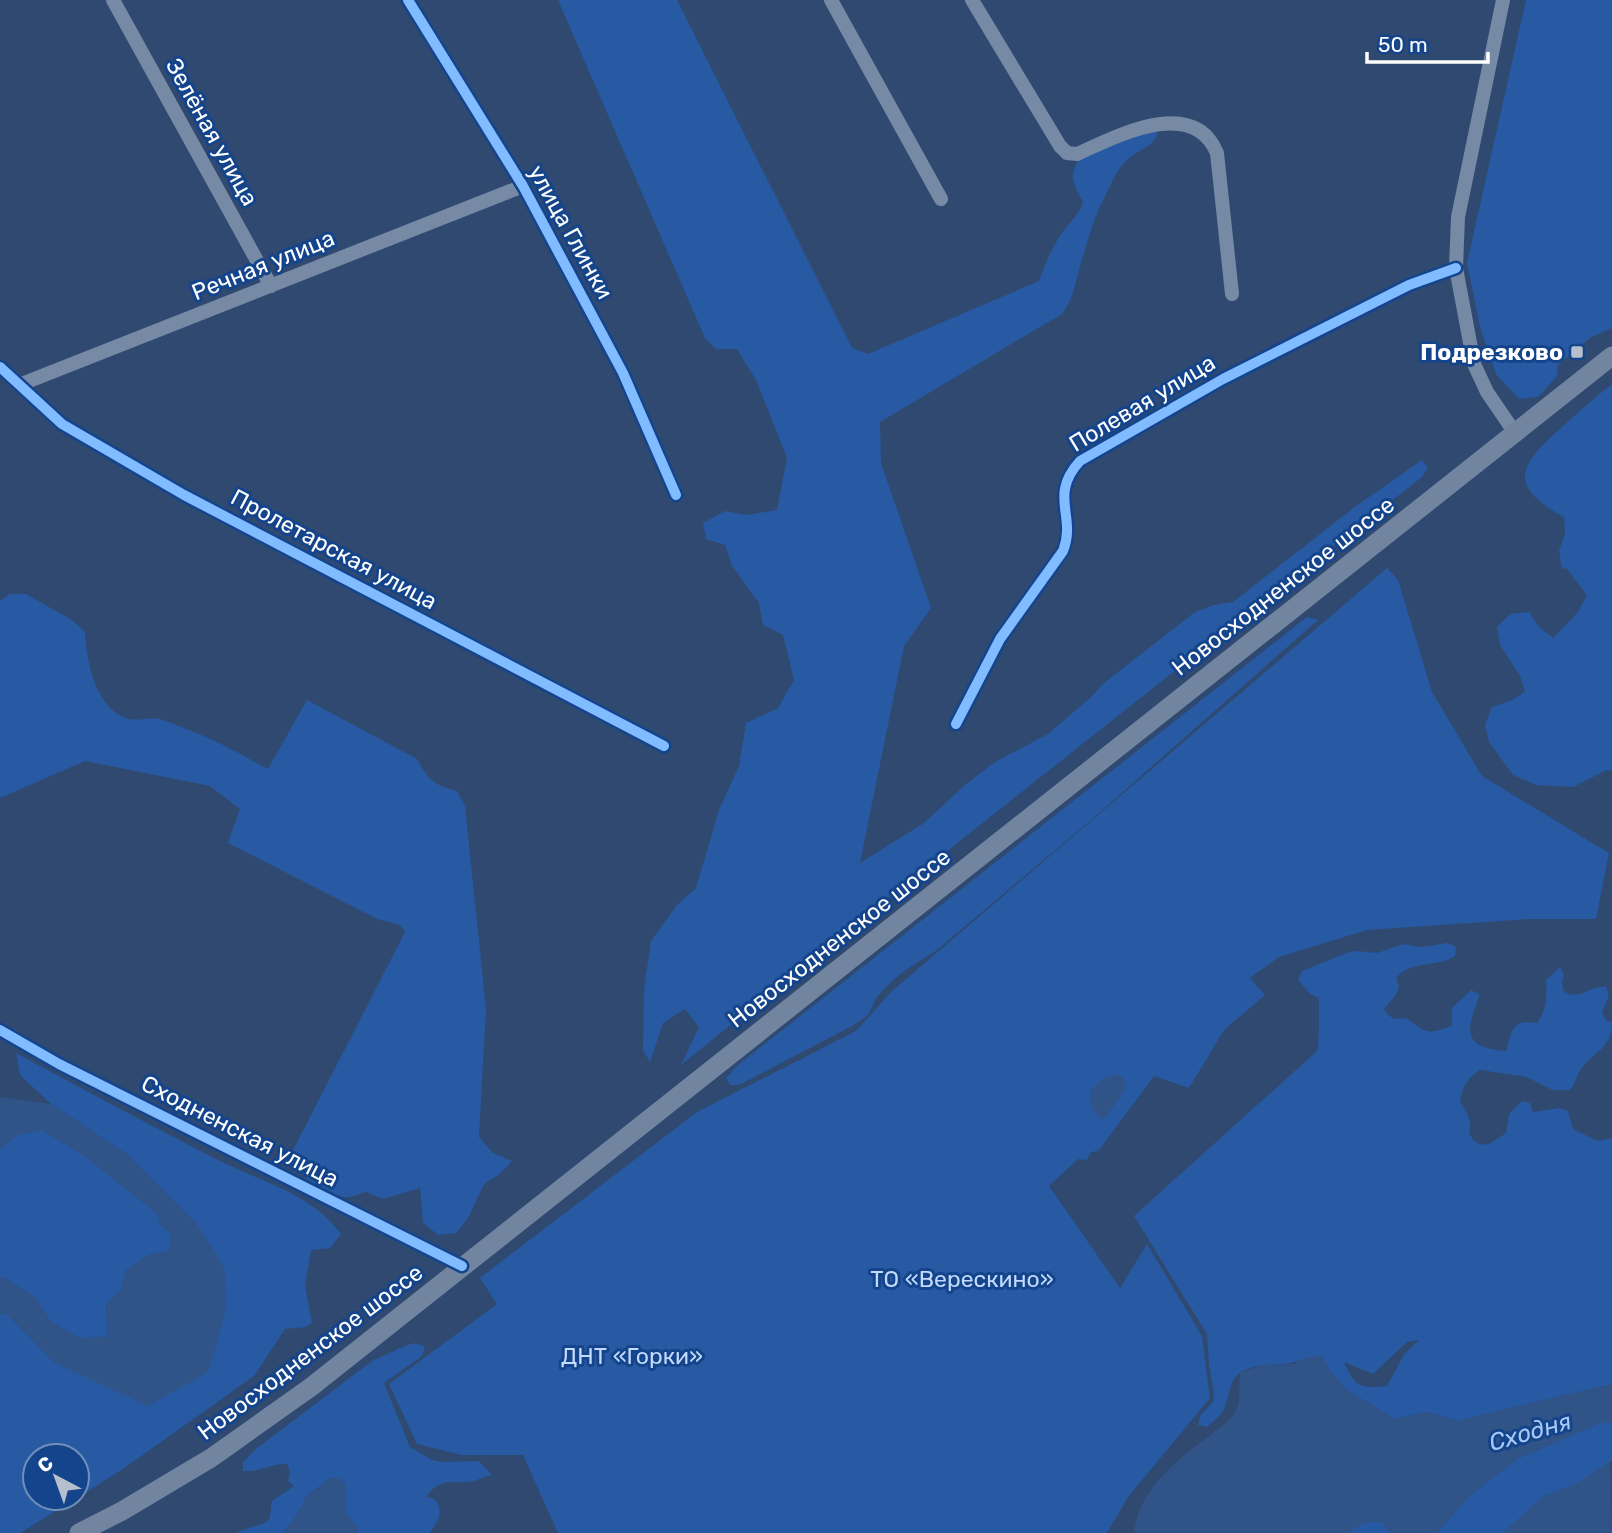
<svg xmlns="http://www.w3.org/2000/svg" width="1612" height="1533" font-family="Rubik,sans-serif">
	<style>
		.green { fill: #275aa2; fill-rule: evenodd }
		.water { fill: #315488 }
		.lines { fill: none; stroke-linecap: round; stroke-linejoin: round }
		.minor { stroke: #768aa5; stroke-width: 14 }
		.secondary { stroke: #7184a0; stroke-width: 19 }
		.cycleway-casing { stroke: #14448b; stroke-width: 15 }
		.cycleway { stroke: #80bcff; stroke-width: 10 }
		.poi-dot { fill: #b6bfcd; stroke: #14448b; stroke-width: 2.5 }
		.labels { text-anchor: middle; stroke-width: 6; stroke-linejoin: round; paint-order: stroke }
		.street-label { font-size: 23px; fill: #fff; stroke: #14448b }
		.poi-label { font-size: 23px; font-weight: bold; fill: #fff; stroke: #14448b; text-anchor: end }
		.park-label { font-size: 23px; fill: #c2dafb; stroke: #14448b }
		.water-label { font-size: 24px; font-style: italic; fill: #a8c9f7; stroke: #14448b }
	</style>
	<rect width="100%" height="100%" fill="#2f4970"/>
	<g class="green">
		<path d="M558,0H677L852,348L868,354L1039,281C1044,265 1054,244 1064,230C1071,221 1079,214 1083,202C1074,186 1067,175 1080,159L1151,129L1158,133C1152,149 1138,149 1127,160C1118,168 1112,182 1107,192C1093,218 1086,247 1078,274C1073,291 1073,299 1062,314L880,422L881,463L931,608L904,646L860,863L924,823L966,784L995,762L1048,734L1091,697L1104,683L1195,612L1214,605L1233,602L1356,506L1422,460L1428,467L1422,477L1338,543L1304,563L1293,577L849,929L681,1065L699,1027L685,1009L663,1023L650,1062L643,1050L644,989L651,941L677,905L696,888L719,810L739,766L746,723L778,708L794,680L783,635L763,625L759,603L732,566L725,545L706,539L703,523L725,511L746,515L777,510L787,458L756,380L737,349H716L705,338Z"/>
		<polygon points="1526,0 1612,0 1612,328 1590,338 1558,365 1557,376 1538,397 1519,399 1496,374 1480,327 1467,263"/>
		<path d="M1612,384V771L1607,770L1573,787L1536,785L1513,775L1489,742L1485,725L1492,707L1510,701L1525,692L1520,676L1500,645L1497,627L1510,614L1529,612L1539,627L1553,638L1578,612L1587,595L1566,568L1562,569L1559,551L1565,534L1564,517C1504,485 1521,463 1563,426C1579,412 1595,397 1612,384Z"/>
		<polygon points="1387,568 1398,580 1432,692 1482,776 1609,853 1596,919 1529,919 1367,930 1279,957 1250,978 1265,995 1224,1030 1189,1088 1154,1076 1099,1150 1090,1153 1087,1160 1078,1159 1049,1186 1120,1288 1147,1244 1202,1336 1210,1398 1128,1497 1107,1533 558,1533 523,1455 461,1455 417,1444 389,1384 497,1304 480,1278 697,1112 856,1031 892,991"/>
		<path d="M10,594H26L72,620L85,632C86,660 95,704 123,717C135,723 149,717 160,719C170,722 181,727 191,731C217,740 243,756 268,769L307,700L417,759C428,780 434,785 457,791L465,806L486,1009L479,1137L493,1153L512,1161L500,1174L484,1184L468,1218L456,1233L438,1235L423,1223L420,1188L383,1199L366,1192C359,1194 351,1198 345,1197C322,1194 303,1178 291,1160L294,1148L405,932L400,925L377,919L228,843L240,809L210,786L85,761L0,798V601Z"/>
		<polygon points="1307,617 1318,620 1091,820 937,950 904,971 890,983 876,998 868,1015 854,1025 739,1085 730,1085 726,1078 738,1065"/>
		<path d="M1448,943L1456,947L1455,956C1436,968 1411,960 1396,978L1399,986L1396,995L1384,1009C1390,1019 1395,1020 1406,1018C1427,1033 1426,1035 1452,1026V1008L1471,990L1480,995C1466,1029 1461,1048 1506,1051C1512,1031 1511,1019 1537,1023C1547,1009 1547,997 1546,980L1560,967L1564,975L1562,983L1564,992C1581,1001 1590,985 1606,987L1609,995L1602,1013L1607,1021L1612,1022C1612,1049 1594,1051 1581,1069C1576,1076 1576,1083 1570,1090H1552L1527,1077L1480,1070C1468,1077 1463,1086 1460,1100C1465,1112 1473,1119 1469,1133L1474,1141L1482,1145L1491,1143L1506,1133L1509,1114L1522,1101L1530,1103L1533,1112L1559,1108L1568,1111L1573,1129L1598,1141L1612,1138V1384L1457,1421L1427,1412L1395,1419L1346,1390L1332,1373L1305,1358C1286,1369 1261,1360 1241,1372C1229,1379 1229,1400 1223,1411C1219,1417 1213,1422 1207,1427L1198,1425L1200,1416L1213,1402L1214,1393L1209,1365L1207,1334L1134,1216L1317,1051C1320,1042 1318,1011 1319,998L1310,994L1298,980L1302,971L1349,952L1358,951L1377,953L1403,944L1421,947ZM1419,1340L1405,1353L1387,1386C1360,1389 1355,1387 1344,1362L1373,1374L1407,1342Z"/>
		<path d="M16,1053C82,1089 148,1124 214,1158C258,1181 311,1192 341,1234L330,1248L311,1250L305,1286L312,1323L306,1327L285,1329L254,1376L123,1469L77,1498V1456H35V1498H77L20,1533H0V1314H7L55,1363L226,1310L128,1155L51,1104L20,1075Z"/>
		<polygon points="42,1130 85,1156 158,1214 160,1224 172,1235 169,1251 149,1255 126,1270 122,1289 106,1305 108,1337 80,1338 52,1323 34,1297 3,1277 0,1277 0,1149 17,1135"/>
		<path d="M416,1343L425,1347L422,1356L384,1383L410,1447L432,1460L441,1462L479,1461L492,1475C484,1476 477,1481 469,1482C448,1483 441,1478 426,1497L435,1499C444,1513 438,1521 430,1533H358L357,1527L346,1513L345,1484L339,1478C326,1478 320,1489 308,1494L295,1518L283,1533H237C245,1527 265,1526 269,1519C271,1515 271,1506 272,1501L294,1486L288,1481L290,1472L287,1464C271,1463 258,1473 243,1471V1462L257,1448L372,1361L407,1345Z"/>
		<polygon points="1600,1423 1612,1423 1612,1461 1576,1484 1543,1497 1503,1533 1437,1533 1469,1496 1517,1459"/>
		<polygon points="1373,1521 1383,1522 1391,1533 1350,1533 1355,1526"/>
	</g>
	<g class="water">
		<path d="M1113,1075L1122,1076L1126,1089L1106,1117L1102,1119C1092,1112 1089,1102 1091,1090L1104,1078Z"/>
		<polygon points="0,1097 51,1104 128,1155 196,1223 215,1252 225,1271 226,1311 208,1372 148,1406 55,1363 7,1314 0,1314 0,1277 3,1277 34,1297 52,1323 80,1338 108,1337 106,1305 122,1289 126,1270 149,1255 169,1251 172,1235 160,1224 157,1214 85,1156 42,1130 17,1135 0,1149"/>
		<path d="M1322,1356L1332,1373L1346,1390L1395,1419L1427,1412L1457,1421L1612,1384V1423H1600L1517,1459L1469,1496L1437,1533H1391L1383,1522C1370,1521 1358,1523 1350,1533H1134C1139,1489 1175,1462 1208,1437C1219,1428 1234,1419 1238,1405C1240,1395 1239,1383 1240,1372L1265,1365L1294,1364L1305,1358Z"/>
		<polygon points="1610,1461 1612,1533 1503,1533 1543,1497 1576,1484"/>
		<polygon points="330,1478 339,1478 345,1484 346,1513 357,1527 358,1533 283,1533 295,1518 308,1494 317,1490"/>
	</g>
	<g class="lines">
		<g class="minor">
			<polyline points="113,0 271,286"/>
			<polyline points="408,0 523,186 623,373 676,495"/>
			<polyline points="831,0 941,199"/>
			<path d="M972,0L1060,146L1067,153L1077,154C1115,137 1193,95 1217,153L1232,294"/>
			<polyline points="1503,0 1458,217 1456,268 1474,364 1487,392 1515,433"/>
			<polyline points="0,367 62,424 184,495 664,746"/>
			<polyline points="19,385 523,186"/>
			<path d="M956,724L1000,639L1063,551C1077,516 1048,496 1080,461L1223,379L1409,285L1456,268"/>
			<polyline points="0,1030 59,1064 462,1266"/>
		</g>
		<polyline class="secondary" points="79,1533 122,1511 211,1458 311,1387 1612,356"/>
		<g class="cycleway-casing">
			<g id="cycleway">
				<polyline points="408,0 523,186 623,373 676,495"/>
				<polyline points="0,367 62,424 184,495 664,746"/>
				<path d="M956,724L1000,639L1063,551C1077,516 1048,496 1080,461L1223,379L1409,285L1456,268"/>
				<polyline points="0,1030 59,1064 462,1266"/>
			</g>
		</g>
		<use href="#cycleway" class="cycleway"/>
	</g>
	<rect class="poi-dot" x="1570" y="345" width="14" height="14" rx="3.5"/>
	<g class="labels">
		<g class="street-label">
			<text transform="translate(212 132) rotate(61)" y="8">Зелёная улица</text>
			<text transform="translate(571 232) rotate(61)" y="8">улица Глинки</text>
			<text transform="translate(263 265) rotate(-22)" y="8">Речная улица</text>
			<text transform="translate(1142 403) rotate(-31)" y="8">Полевая улица</text>
			<text transform="translate(334 549) rotate(28)" y="8">Пролетарская улица</text>
			<text transform="translate(1283 586) rotate(-38)" y="8">Новосходненское шоссе</text>
			<text transform="translate(839 938) rotate(-38)" y="8">Новосходненское шоссе</text>
			<text transform="translate(240 1131) rotate(27)" y="8">Сходненская улица</text>
			<text transform="translate(310 1352) rotate(-37)" y="8">Новосходненское шоссе</text>
		</g>
		<g class="poi-label">
			<text x="1563" y="360">Подрезково</text>
		</g>
		<g class="park-label">
			<text x="962" y="1287">ТО «Верескино»</text>
			<text x="632" y="1364">ДНТ «Горки»</text>
		</g>
		<g class="water-label">
			<text transform="translate(1530 1432) rotate(-16)" y="8">Сходня</text>
		</g>
	</g>
	<g transform="translate(56 1477) rotate(319)"><circle r="33" fill="#14448b" stroke="#728fb9" stroke-width="2"/>
	<path d="M0-5L12 26L0 18L-12 26Z" fill="#b6bfcd"/>
	<text y="-10" font-size="19" font-weight="bold" text-anchor="middle" fill="#ffffff">С</text>
	</g>
	<path d="M1367 52v10h121v-10" fill="none" stroke="#ffffff" stroke-width="3.5"/>
	<text x="1378" y="52" font-size="21" fill="#ffffff" stroke="#14448b" stroke-width="5" paint-order="stroke">50 m</text>
</svg>
